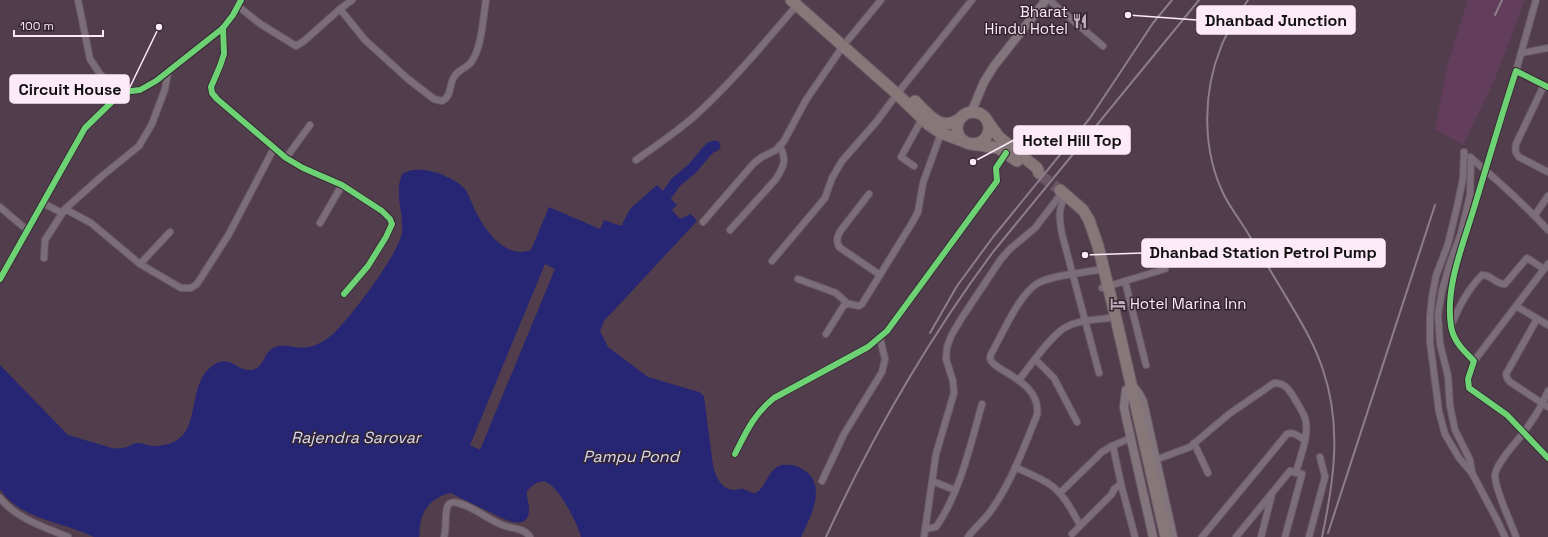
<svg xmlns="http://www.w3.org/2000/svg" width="1548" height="537" font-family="'Space Grotesk',sans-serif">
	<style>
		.built { fill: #633d5c }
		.water { fill: #272675; fill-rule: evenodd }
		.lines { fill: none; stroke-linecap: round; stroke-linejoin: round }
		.river { stroke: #272675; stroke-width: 11 }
		.highway-tunnel { stroke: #6b5766; stroke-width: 11; stroke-dasharray: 11 5.5; stroke-linecap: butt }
		.street-casing { stroke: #6a5a66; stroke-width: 8 }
		.secondary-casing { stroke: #6a5a66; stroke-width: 10 }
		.highway-casing { stroke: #6a5a66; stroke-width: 13 }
		.street { stroke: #7c6e79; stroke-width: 6 }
		.secondary { stroke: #83757c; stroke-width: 8 }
		.highway { stroke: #867878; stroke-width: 11 }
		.rail { stroke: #8d7e89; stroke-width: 2 }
		.cycleway-casing { stroke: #342430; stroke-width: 8 }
		.cycleway { stroke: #6cd273; stroke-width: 6 }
		.labels { text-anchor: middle; stroke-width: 3; stroke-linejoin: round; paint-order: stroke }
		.poi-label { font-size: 15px; fill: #fdeaf8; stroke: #342430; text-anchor: end }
		.water-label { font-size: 16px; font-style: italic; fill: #d6dcf5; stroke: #342430 }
		.leader { fill: none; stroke: #fdeaf8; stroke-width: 1.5 }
		.callout-dot { fill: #fdeaf8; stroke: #342430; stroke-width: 1.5 }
		.callout { fill: #fdeaf8; stroke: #fdeaf8; stroke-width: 1.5 }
		.callout-label { font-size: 16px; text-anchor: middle; font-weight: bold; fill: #111 }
	</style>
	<rect width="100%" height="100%" fill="#513d4c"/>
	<polygon class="built" points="1468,0 1525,0 1496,77 1463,145 1435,129 1447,67"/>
	<path class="water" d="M412,170C418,170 424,169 430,171C440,173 456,180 463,187C470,195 471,203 476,212C486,232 506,259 531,250L549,207L600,229L604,220L621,226L630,209L657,185L677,205L672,210L680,219L691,214L697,221L604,321L600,331L608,347L648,377L699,392L704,396L713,466C716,477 721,489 734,490C737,490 740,488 743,489C748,490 752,495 757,492C767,486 768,468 782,465C788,464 797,465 802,469C829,484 810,518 801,537H581C578,524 559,487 546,482C538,480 532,486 527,491C526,499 532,510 527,518C524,523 518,523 513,522C505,520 497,516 490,512C477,506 464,500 451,493C439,495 428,503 423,514C420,520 420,530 419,537H94C64,522 20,520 0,489V365L68,435L112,448C117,449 122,448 127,447C131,445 134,443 138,443C145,443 150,447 156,446C208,443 182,389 212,366C230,353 236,371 251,370C265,368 263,353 273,348C284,342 298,350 309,347C318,345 326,340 333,334C350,318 399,254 402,232C404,212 393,191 403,173ZM545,264L555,269L480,450L470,445Z"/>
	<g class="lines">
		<polyline class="river" points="659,206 676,182 692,169 706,152 711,147 715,146"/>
		<polyline class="highway-tunnel" points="1040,175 1060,190"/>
		<g class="street-casing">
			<g id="street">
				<polyline points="78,0 90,59 100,74 122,92"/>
				<polyline points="1049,0 1103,46"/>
				<polyline points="238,6 259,23 296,46 304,41 340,9 352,0"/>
				<path d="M340,9L365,40L408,79L434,99L442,101C452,96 449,85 454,77C458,69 468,68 472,61C482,46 483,18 486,0"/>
				<polyline points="223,28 224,54 220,66 211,87 212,93 217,99 286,158 303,168 342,185 382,211 390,219 392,224 386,237 368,266 344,294"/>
				<polyline points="848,40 881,0"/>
				<polyline points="1521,53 1548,48"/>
				<polyline points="1516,71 1536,0"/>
				<path d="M1544,85L1516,144C1515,150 1515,153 1519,157L1548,172"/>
				<path d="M1548,87L1516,71C1501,117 1488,162 1474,208C1463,245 1445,287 1451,326C1453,341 1464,351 1474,361L1468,379L1469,388L1507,415L1548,458"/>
				<polyline points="901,89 972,0"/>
				<polyline points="1464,152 1463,178 1458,203 1448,244 1436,276 1432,297 1430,317 1430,342 1439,412 1445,434 1459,458 1472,473 1497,520 1505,537"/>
				<path d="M1470,157C1497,180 1524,204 1548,230"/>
				<polyline points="286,158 310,125"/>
				<polyline points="1471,158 1470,195 1461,233 1449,266 1442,291 1438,315 1440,344 1448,376 1450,406 1455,430 1470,460 1472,473"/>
				<path d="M636,160C657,145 678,131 697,114C733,81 765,42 797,5"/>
				<polyline points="914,166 901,157 922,119"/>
				<path d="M869,194L841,230C837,237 836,240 839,247L880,275"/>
				<path d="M1066,194C1058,210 1059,217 1062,234L1099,373"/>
				<polyline points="43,203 62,213"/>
				<polyline points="0,207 27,230"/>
				<polyline points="65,209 91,223 140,264 181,288 191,288 197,284 229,234 274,148"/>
				<polyline points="1535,215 1548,196"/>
				<polyline points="703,222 754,163 762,157 776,150 784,141 806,100 843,46"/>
				<polyline points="320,223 342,185"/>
				<path d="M730,230L776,179C784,166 787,160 780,146"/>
				<polyline points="44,258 45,240 65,209 102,176 139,146 152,124 165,89 168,73"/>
				<polyline points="772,261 825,198 832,178 842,161 877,121 897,94"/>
				<polyline points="140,264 170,232"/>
				<polyline points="0,279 85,128 122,92 140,90 156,81 223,28 233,15 241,0"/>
				<polyline points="798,279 836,293 847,303"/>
				<polyline points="1125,281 1146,365"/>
				<polyline points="1102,288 1165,269"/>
				<polyline points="1516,306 1548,325"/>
				<polyline points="1537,319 1506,374 1507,378 1510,382 1548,407"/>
				<path d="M1451,326C1459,307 1467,290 1482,275C1491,274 1496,285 1505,284L1527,258L1544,269"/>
				<polyline points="826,334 844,305 850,304 859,306 862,304 912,223 918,212 923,183 941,133"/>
				<polyline points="1036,360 1054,378 1077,422"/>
				<polyline points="1474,361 1548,264"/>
				<path d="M1019,380C1030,366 1052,334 1066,327C1079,320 1094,320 1109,318"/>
				<polyline points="1194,443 1208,473"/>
				<polyline points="1113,446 1121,484"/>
				<path d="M735,454C746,432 754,414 774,398L868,347L887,331L997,181L996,168L1006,153"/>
				<path d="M1155,460L1190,447L1229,414L1274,383C1284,383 1288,388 1293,396C1297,403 1302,410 1305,418C1310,435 1300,456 1296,473"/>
				<path d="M1015,467C1027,473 1042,478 1052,486C1065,496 1072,511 1080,525"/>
				<polyline points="822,481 844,434 882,372 885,359 880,338"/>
				<polyline points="932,481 955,490"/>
				<polyline points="1060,493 1102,452 1112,446 1131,438"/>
				<path d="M0,498C17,519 44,527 68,537"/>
				<path d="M925,529L936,527C960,493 971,443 982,404"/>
				<polyline points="1072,534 1112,494 1114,489 1121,484 1135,537"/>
				<path d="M444,537C447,528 444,509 449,504C452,502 455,502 458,503C475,507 489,521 505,526C514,529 524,528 530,537"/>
				<polyline points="924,537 936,454 954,393 953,381 946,359 947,347 951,336 961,319 1001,259 1010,249 1035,228 1058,198 1062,191"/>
				<path d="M968,537C975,527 985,520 992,509C1012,481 1024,447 1037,415C1042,380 991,371 990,358L991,354C1002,335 1019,294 1038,283C1054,275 1080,273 1098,270"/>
				<path d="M1202,537L1287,434C1294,431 1299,437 1305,440"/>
				<polyline points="1236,537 1290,471 1302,474 1285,537"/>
				<polyline points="1261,537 1272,494"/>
				<polyline points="1309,537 1325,477 1320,457"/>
				<path d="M1516,537C1511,522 1495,490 1495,476C1495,464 1516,443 1523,433C1533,420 1542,406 1548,391"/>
			</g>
		</g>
		<g class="secondary-casing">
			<g id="secondary">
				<polyline points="971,113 984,82 994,66 1046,0"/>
				<polyline points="1132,385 1139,394 1143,402 1173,537"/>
				<polyline points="1126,390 1124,407 1126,417 1153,537"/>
			</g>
		</g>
		<g class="highway-casing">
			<g id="highway">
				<polyline points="791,0 897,94 929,125 941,133 965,142"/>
				<path d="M915,101C929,115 941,133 961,118"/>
				<circle cx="973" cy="128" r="16"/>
				<polyline points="988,122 999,137 1037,168 1039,173"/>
				<polyline points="972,144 998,148 1017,161"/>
				<polyline points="1060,190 1083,210 1089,220 1098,246 1115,314 1166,537"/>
			</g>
		</g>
		<use href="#street" class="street"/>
		<use href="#secondary" class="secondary"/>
		<use href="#highway" class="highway"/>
		<g class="rail">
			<path d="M1248,0C1238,15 1227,31 1221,47C1202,94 1202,152 1225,197C1231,208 1239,219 1246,230C1258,250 1270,270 1282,290C1297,315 1314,342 1323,370C1342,426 1334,481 1322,537"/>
			<polyline points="1495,15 1502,0"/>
			<polyline points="930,333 957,286 993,237 1090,118 1153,23 1172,0"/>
			<polyline points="1328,533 1435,205"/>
			<path d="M826,537C872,436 927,341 993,252L1199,0"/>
		</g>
		<g class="cycleway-casing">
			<g id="cycleway">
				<polyline points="223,28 224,54 220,66 211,87 212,93 217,99 286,158 303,168 342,185 382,211 390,219 392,224 386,237 368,266 344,294"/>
				<path d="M1548,87L1516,71C1501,117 1488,162 1474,208C1463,245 1445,287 1451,326C1453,341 1464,351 1474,361L1468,379L1469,388L1507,415L1548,458"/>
				<polyline points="0,279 85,128 122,92 140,90 156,81 223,28 233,15 241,0"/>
				<path d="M735,454C746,432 754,414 774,398L868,347L887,331L997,181L996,168L1006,153"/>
			</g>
		</g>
		<use href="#cycleway" class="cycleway"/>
	</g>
	<defs>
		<g id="restaurant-bare" transform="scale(1.2)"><path d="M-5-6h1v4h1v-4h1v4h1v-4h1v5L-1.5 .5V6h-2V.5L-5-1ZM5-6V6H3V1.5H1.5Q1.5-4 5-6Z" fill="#c1adbc" stroke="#342430" stroke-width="2.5" paint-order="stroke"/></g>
		<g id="hotel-bare" transform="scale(1.2)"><path d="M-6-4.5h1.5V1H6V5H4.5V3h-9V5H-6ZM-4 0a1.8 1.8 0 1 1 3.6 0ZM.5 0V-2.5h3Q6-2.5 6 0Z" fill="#c1adbc" stroke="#342430" stroke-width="2.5" paint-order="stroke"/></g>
	</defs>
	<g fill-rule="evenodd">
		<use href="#restaurant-bare" x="1080" y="21"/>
		<use href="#hotel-bare" x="1118" y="304"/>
	</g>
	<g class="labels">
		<g class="poi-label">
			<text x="1068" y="17">Bharat<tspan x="1068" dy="17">Hindu Hotel</tspan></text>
			<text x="1130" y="309" text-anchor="start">Hotel Marina Inn</text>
		</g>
		<g class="water-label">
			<text x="356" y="443">Rajendra Sarovar</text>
			<text x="631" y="462">Pampu Pond</text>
		</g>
	</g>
	<path class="leader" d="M1128 15L1197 20M159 27L129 89M973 162L1014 140M1085 255L1142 253"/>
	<g class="callout-dot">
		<circle cx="1128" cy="15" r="4"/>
		<circle cx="159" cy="27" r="4"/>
		<circle cx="973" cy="162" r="4"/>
		<circle cx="1085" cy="255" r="4"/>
	</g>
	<g class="callout">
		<rect x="1197" y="6" width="158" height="28" rx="4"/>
		<rect x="10" y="75" width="119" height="28" rx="4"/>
		<rect x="1014" y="126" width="116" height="28" rx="4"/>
		<rect x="1142" y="239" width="243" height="28" rx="4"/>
	</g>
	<g class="callout-label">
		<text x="1276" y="26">Dhanbad Junction</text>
		<text x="70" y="95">Circuit House</text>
		<text x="1072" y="146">Hotel Hill Top</text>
		<text x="1263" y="258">Dhanbad Station Petrol Pump</text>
	</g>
	<path d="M14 30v6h89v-6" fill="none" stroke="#fdeaf8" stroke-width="2"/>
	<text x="20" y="30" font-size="12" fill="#fdeaf8" stroke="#342430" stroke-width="3" paint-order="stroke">100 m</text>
</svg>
